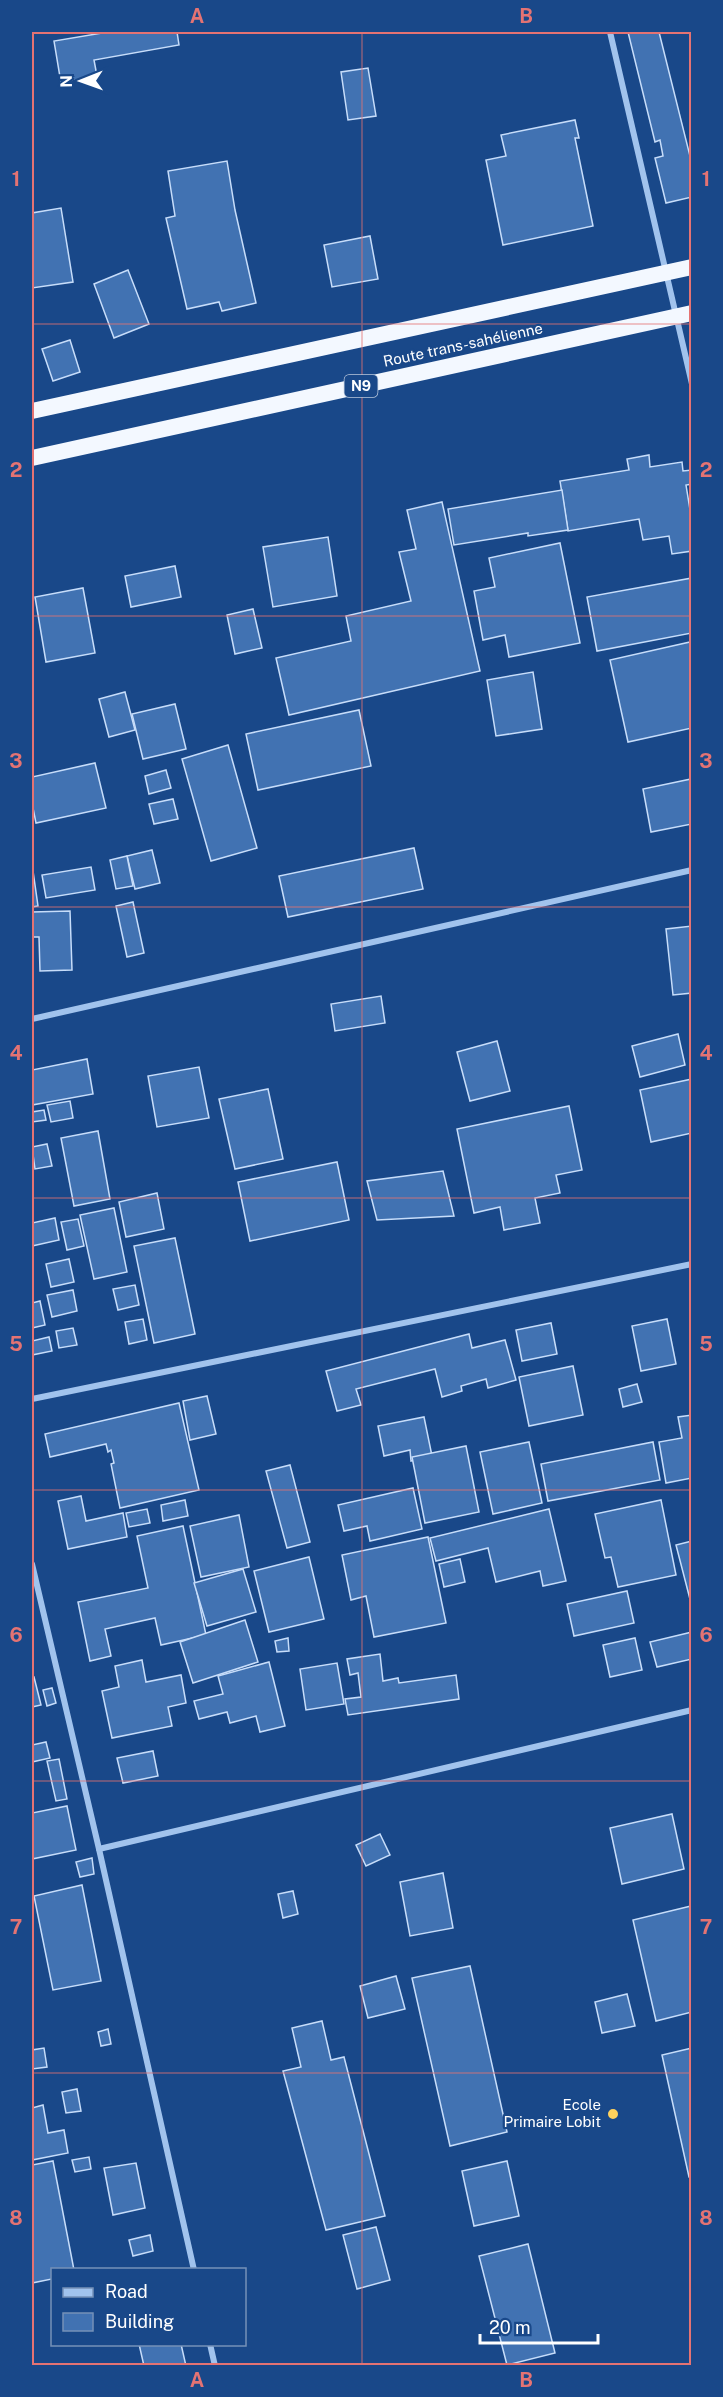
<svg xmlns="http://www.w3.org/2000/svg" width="723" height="2397" font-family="'Public Sans',sans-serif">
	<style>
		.building { fill: #4172b2; stroke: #c7ddfa; stroke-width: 1.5 }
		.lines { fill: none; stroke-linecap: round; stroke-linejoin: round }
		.minor { stroke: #a1c3ed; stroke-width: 6 }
		.trunk { stroke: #f3f8ff; stroke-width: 16 }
		.grid { fill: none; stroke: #e47373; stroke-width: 1.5; stroke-opacity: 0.55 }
		.poi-dot { fill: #ffd25d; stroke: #194889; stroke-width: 2 }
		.labels { text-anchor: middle; stroke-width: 4.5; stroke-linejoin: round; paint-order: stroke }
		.shield { fill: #194889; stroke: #bac8dc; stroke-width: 1.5 }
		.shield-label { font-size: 14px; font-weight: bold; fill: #fff }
		.street-label { font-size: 15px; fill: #fff; stroke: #194889 }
		.poi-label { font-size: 15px; fill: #fff; stroke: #194889; text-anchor: end }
		.neatline { fill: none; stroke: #e47373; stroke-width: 2 }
		.grid-label { font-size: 20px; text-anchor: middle; font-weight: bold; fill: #e47373 }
	</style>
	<rect width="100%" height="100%" fill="#194889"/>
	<g class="building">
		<polygon points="108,32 177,32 179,45 94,60 97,76 61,83 54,41"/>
		<polygon points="628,32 659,32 692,164 692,197 666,203 655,158 663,156 660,140 655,142"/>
		<polygon points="368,68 376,116 348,120 341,72"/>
		<polygon points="575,120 579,138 575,138 593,226 503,245 486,160 506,156 501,135"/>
		<polygon points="227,161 235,210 256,303 222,311 219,302 187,309 166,218 175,216 168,171"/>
		<polygon points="61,208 73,282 32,288 32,213"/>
		<polygon points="370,236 378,279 332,287 324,245"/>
		<polygon points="128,270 149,324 114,338 94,284"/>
		<polygon points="70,340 80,372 53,381 42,349"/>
		<polygon points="649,455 650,467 682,462 683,471 692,470 692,484 686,485 692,522 692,551 672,554 669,536 643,540 639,519 568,531 560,481 629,470 627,459"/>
		<polygon points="562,490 568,530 528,536 528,533 454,545 448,509"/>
		<polygon points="442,502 480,671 289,715 276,658 351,641 346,616 411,601 399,552 416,549 407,510"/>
		<polygon points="328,537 337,596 273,607 263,547"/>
		<polygon points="560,543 580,643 509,657 505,635 483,640 474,591 495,587 489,558"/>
		<polygon points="175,566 181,597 131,607 125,576"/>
		<polygon points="692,578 692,633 597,651 587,597"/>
		<polygon points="83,588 95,653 46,662 35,597"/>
		<polygon points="253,609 262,648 235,654 227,615"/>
		<polygon points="690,642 692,728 628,742 610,660"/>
		<polygon points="533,672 542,729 496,736 487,680"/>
		<polygon points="125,692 135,730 109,737 99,699"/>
		<polygon points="175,704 186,749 143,759 132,714"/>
		<polygon points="359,710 371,766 258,790 246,734"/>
		<polygon points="228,745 257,848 211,861 182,759"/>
		<polygon points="95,763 106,808 36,823 32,803 32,777"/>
		<polygon points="166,770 171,788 149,794 145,776"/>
		<polygon points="691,779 692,824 651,832 643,789"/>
		<polygon points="173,799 178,819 154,824 149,804"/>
		<polygon points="414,848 423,889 288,917 279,876"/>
		<polygon points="152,850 160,883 135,889 127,856"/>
		<polygon points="127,856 133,886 116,889 110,860"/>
		<polygon points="91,867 95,890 46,898 42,875"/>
		<polygon points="32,871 33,871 38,906 32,907"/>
		<polygon points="133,902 144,953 127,957 116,906"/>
		<polygon points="70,911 72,970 40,971 39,937 32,937 32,912"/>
		<polygon points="692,926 692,993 673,995 666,929"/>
		<polygon points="381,996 385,1023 335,1031 331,1004"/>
		<polygon points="678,1034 685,1065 640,1077 632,1046"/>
		<polygon points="497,1041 510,1091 470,1101 457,1052"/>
		<polygon points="87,1059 93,1094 32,1105 32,1070"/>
		<polygon points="199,1067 209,1118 157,1127 148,1076"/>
		<polygon points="692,1079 692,1133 651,1142 640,1090"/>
		<polygon points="268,1089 283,1159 235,1169 219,1099"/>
		<polygon points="70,1101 73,1118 51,1122 47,1105"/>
		<polygon points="569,1106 582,1170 556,1175 560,1193 535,1198 540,1223 504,1230 500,1207 474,1213 457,1129"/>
		<polygon points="44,1110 46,1120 32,1122 32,1112"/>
		<polygon points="98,1131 110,1199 74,1206 61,1138"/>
		<polygon points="47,1144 52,1166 35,1169 32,1147"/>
		<polygon points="337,1162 349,1220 250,1241 238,1182"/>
		<polygon points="443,1171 454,1216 377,1220 367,1181"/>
		<polygon points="157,1193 164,1229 126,1237 119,1202"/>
		<polygon points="114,1208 127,1272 94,1279 80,1215"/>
		<polygon points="55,1218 59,1240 32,1246 32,1223"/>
		<polygon points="78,1219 84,1246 67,1250 61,1222"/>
		<polygon points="175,1238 195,1334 154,1343 134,1246"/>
		<polygon points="69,1259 74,1282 51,1287 46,1264"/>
		<polygon points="135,1285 139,1305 118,1310 113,1289"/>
		<polygon points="73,1290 77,1311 52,1317 47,1295"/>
		<polygon points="40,1301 45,1325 32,1328 32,1303"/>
		<polygon points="143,1319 147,1340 129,1344 125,1322"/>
		<polygon points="667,1319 676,1364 641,1371 632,1326"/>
		<polygon points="551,1323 557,1354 522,1361 516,1330"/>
		<polygon points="73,1328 77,1345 59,1348 56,1331"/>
		<polygon points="469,1334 472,1348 505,1340 516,1380 488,1388 486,1379 461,1386 462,1391 442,1397 435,1369 356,1389 361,1405 337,1411 326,1371"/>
		<polygon points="49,1337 52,1351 32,1355 32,1341"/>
		<polygon points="573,1366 583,1415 529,1426 519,1377"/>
		<polygon points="637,1384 642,1402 623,1407 619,1389"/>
		<polygon points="207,1396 216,1434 190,1440 183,1401"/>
		<polygon points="179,1403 199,1490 120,1508 111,1464 114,1463 111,1450 108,1452 106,1444 50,1457 45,1434"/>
		<polygon points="692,1415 692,1478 666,1483 659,1442 682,1438 678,1417"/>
		<polygon points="424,1417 432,1456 411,1461 410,1450 384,1456 378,1426"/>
		<polygon points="529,1442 542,1503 493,1514 480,1452"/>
		<polygon points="653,1442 660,1480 548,1501 541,1464"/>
		<polygon points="466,1446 479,1512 425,1523 412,1457"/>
		<polygon points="290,1465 310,1542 287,1548 266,1471"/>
		<polygon points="413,1488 422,1529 370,1541 367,1526 344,1531 338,1505"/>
		<polygon points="81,1496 86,1521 123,1513 127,1537 68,1549 58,1501"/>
		<polygon points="185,1500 188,1516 163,1521 161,1505"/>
		<polygon points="661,1500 676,1575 618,1587 611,1557 605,1558 595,1514"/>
		<polygon points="147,1509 150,1523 129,1527 126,1513"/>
		<polygon points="549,1509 566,1581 543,1586 540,1571 496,1582 488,1548 436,1561 430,1538"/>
		<polygon points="239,1515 249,1567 201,1577 190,1526"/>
		<polygon points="183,1526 206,1635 161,1645 155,1618 105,1629 111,1656 90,1661 78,1602 148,1588 137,1536"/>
		<polygon points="428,1537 446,1623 374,1637 366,1596 351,1600 342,1555"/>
		<polygon points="692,1541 692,1607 676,1545"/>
		<polygon points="309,1557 324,1619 269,1632 254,1571"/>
		<polygon points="460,1559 465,1582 444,1587 439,1564"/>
		<polygon points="243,1569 256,1612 207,1626 194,1583"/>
		<polygon points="627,1591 634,1623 574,1636 567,1604"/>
		<polygon points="245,1620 258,1662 193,1683 180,1642"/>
		<polygon points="692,1632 692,1659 657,1667 650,1642"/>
		<polygon points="288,1638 289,1651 277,1652 275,1641"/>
		<polygon points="635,1638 642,1670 610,1677 603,1645"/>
		<polygon points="380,1654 383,1681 398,1678 399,1683 456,1675 459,1699 348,1715 345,1699 361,1697 358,1673 350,1675 347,1659"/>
		<polygon points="142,1660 146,1682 181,1675 186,1703 168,1707 172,1726 112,1738 102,1691 119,1687 115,1666"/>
		<polygon points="269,1662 285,1726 260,1732 256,1716 230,1723 227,1712 199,1719 194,1701 223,1694 218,1676"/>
		<polygon points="337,1663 344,1704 306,1710 300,1669"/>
		<polygon points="34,1677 41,1705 32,1707 32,1678"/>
		<polygon points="52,1688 56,1703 47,1706 43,1690"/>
		<polygon points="46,1742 50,1758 32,1762 32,1745"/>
		<polygon points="153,1751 158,1776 123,1783 117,1758"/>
		<polygon points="59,1759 67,1799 56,1801 47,1761"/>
		<polygon points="67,1806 76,1850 32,1859 32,1813"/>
		<polygon points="672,1814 684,1869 622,1884 610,1828"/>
		<polygon points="380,1834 390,1855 366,1866 356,1845"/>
		<polygon points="92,1858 94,1874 80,1877 76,1862"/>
		<polygon points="443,1873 453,1928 410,1936 400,1882"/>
		<polygon points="82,1885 101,1981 53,1990 34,1896"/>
		<polygon points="293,1891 298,1914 283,1918 278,1894"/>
		<polygon points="691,1906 692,2012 656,2021 633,1920"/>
		<polygon points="470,1966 507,2132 450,2146 412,1978"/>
		<polygon points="396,1976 405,2009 368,2018 360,1986"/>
		<polygon points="627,1994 635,2026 602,2033 595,2002"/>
		<polygon points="322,2021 331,2060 344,2057 385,2216 326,2230 283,2071 301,2067 292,2028"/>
		<polygon points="108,2029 111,2044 101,2046 98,2032"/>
		<polygon points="44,2048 47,2067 32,2069 32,2050"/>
		<polygon points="692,2048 692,2177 689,2177 662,2055"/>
		<polygon points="77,2089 81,2111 66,2113 62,2092"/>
		<polygon points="43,2105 48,2133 64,2130 68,2153 32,2160 32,2108"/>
		<polygon points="89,2157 91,2169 75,2172 72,2160"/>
		<polygon points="53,2161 74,2270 52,2270 52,2279 32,2283 32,2165"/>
		<polygon points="507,2161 519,2216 474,2226 462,2171"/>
		<polygon points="136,2163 145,2208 113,2215 104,2168"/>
		<polygon points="376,2227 390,2280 357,2289 343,2235"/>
		<polygon points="150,2235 153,2251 133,2256 129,2240"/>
		<polygon points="528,2244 555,2353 507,2365 479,2256"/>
		<polygon points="139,2344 181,2344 186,2366 144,2366"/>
	</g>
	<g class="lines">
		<g class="minor">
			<polyline points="610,32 692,384"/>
			<polyline points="32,1019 692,870"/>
			<polyline points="32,1399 692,1264"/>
			<polyline points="32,1564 99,1849 194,2270"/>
			<polyline points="99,1849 692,1710"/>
			<polyline points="210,2344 215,2366"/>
		</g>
		<g class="trunk">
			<polyline points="32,411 692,267"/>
			<polyline points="32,458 692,313"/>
		</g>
	</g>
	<path class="grid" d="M362,32V2366M32,324H692M32,616H692M32,907H692M32,1198H692M32,1490H692M32,1781H692M32,2073H692"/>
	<circle class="poi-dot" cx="613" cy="2114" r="6"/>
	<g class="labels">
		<rect class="shield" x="344.5" y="375" width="33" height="22" rx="4.5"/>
		<g class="shield-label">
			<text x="361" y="391">N9</text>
		</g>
		<g class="street-label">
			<text transform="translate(463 345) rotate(-12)" y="5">Route trans-sahélienne</text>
		</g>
		<g class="poi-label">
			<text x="601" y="2110">Ecole<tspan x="601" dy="17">Primaire Lobit</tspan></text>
		</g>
	</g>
	<rect width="723" height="2397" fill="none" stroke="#194889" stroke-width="66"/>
	<rect x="51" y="2268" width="195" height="78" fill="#194889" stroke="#7591b8" stroke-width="1.5"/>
	<rect x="63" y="2288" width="30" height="9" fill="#a1c3ed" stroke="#7591b8" stroke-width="1.5"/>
	<text x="105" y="2298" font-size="18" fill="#ffffff">Road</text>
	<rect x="63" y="2313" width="30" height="18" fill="#4172b2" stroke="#7591b8" stroke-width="1.5"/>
	<text x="105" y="2328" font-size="18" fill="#ffffff">Building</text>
	<g transform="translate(81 81) rotate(269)" stroke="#194889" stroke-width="4.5" paint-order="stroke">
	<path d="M0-4.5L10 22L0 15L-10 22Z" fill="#ffffff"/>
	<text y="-9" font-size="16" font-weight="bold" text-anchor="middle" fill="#ffffff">N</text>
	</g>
	<path d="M480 2334v9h118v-9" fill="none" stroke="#ffffff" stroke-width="3"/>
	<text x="489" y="2334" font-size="18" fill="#ffffff" stroke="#194889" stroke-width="4.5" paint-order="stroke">20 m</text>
	<rect x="33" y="33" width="657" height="2331" class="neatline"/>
	<g class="grid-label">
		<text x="197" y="23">A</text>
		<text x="526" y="23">B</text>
		<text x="16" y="186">1</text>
		<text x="706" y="186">1</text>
		<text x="16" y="477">2</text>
		<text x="706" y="477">2</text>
		<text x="16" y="768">3</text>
		<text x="706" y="768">3</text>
		<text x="16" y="1060">4</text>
		<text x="706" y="1060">4</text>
		<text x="16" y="1351">5</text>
		<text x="706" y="1351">5</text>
		<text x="16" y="1642">6</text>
		<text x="706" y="1642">6</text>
		<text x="16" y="1934">7</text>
		<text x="706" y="1934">7</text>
		<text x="16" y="2225">8</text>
		<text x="706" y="2225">8</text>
		<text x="197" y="2387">A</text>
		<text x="526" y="2387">B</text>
	</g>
</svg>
